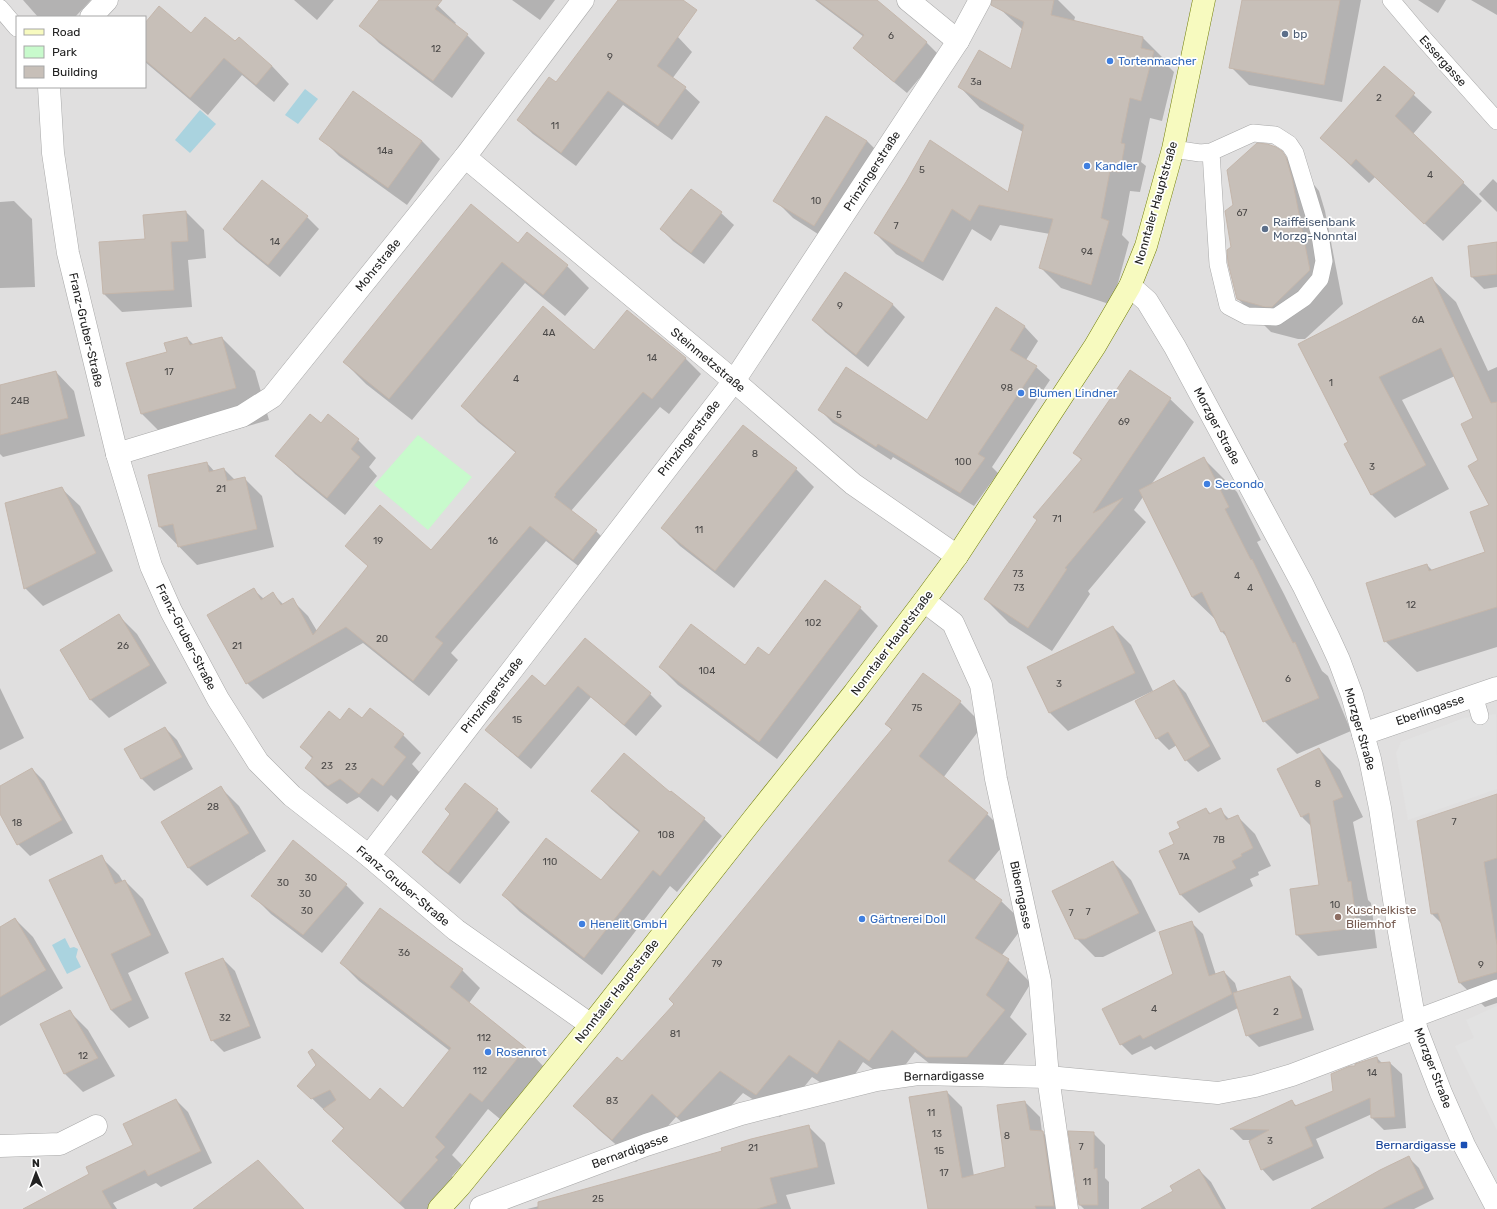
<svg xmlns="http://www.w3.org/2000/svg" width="1497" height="1209" font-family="Rubik,sans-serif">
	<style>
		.residential { fill: #e0dfdf; fill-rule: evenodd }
		.park { fill: #c8facc }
		.parking { fill: #e2e2e2 }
		.water { fill: #aad3df }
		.shadow { fill: #0003 }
		.building { fill: #c7bfb8; stroke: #c4b6ab }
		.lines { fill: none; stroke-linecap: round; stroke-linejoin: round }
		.service-casing { stroke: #a9a9a9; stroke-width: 18 }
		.minor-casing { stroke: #a9a9a9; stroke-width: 23 }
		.tertiary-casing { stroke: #a9a9a9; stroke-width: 23 }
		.secondary-casing { stroke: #707d05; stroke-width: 23 }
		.service { stroke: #fff; stroke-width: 17 }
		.minor { stroke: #fff; stroke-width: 22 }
		.tertiary { stroke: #fff; stroke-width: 22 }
		.secondary { stroke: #f7fabf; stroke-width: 22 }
		.service-dot { fill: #5c6f8a; stroke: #fff; stroke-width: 1.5 }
		.shop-dot { fill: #3f7fe0; stroke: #fff; stroke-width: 1.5 }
		.education-dot { fill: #8d6e63; stroke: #fff; stroke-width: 1.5 }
		.transit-dot { fill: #1a4fb4; stroke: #fff; stroke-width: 1.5 }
		.labels { text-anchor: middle; stroke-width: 3.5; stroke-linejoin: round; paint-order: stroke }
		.number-label { font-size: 10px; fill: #4b4948 }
		.service-label { font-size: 12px; fill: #4e5e75; stroke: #fff; text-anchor: start }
		.shop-label { font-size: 12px; fill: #366cbe; stroke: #fff; text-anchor: start }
		.street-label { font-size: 12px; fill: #222; stroke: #fff }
		.education-label { font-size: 12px; fill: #785e54; stroke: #fff; text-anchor: start }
		.transit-label { font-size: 12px; fill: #164399; stroke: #fff; text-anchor: end }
	</style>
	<rect width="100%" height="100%" fill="#f2efe9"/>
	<path class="residential" d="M0,0H1497V1209H0ZM17,17H145V87H17Z"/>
	<polygon class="park" points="418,435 472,477 428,530 374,485"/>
	<g class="parking">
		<polygon points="1496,714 1497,789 1408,820 1396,753 1401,742 1464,718"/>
		<polygon points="1497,1006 1497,1130 1455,1046 1474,1038 1466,1020"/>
	</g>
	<g class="water">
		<polygon points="305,89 318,99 298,124 285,115"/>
		<polygon points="200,110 216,124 190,153 175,140"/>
		<polygon points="65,938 70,948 74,947 78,949 76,957 81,967 67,974 52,945"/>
	</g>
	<g class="shadow">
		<polygon points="23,0 91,0 75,17 38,17"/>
		<polygon points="294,0 334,0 317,20"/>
		<polygon points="380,0 432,0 456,23 454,25 467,35 485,53 452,98 379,43 361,25"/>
		<polygon points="512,0 555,0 540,20"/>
		<polygon points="620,0 628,0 678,37 692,52 672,79 685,88 700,102 672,140 623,105 576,166 533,134 518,120 556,84"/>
		<polygon points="815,0 869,0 886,10 927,43 939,55 907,93 867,60 855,48 864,37"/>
		<polygon points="1004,0 1058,0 1075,17 1074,21 1143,38 1163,58 1163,61 1174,72 1162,121 1150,118 1141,162 1146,166 1140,192 1130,191 1122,235 1129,242 1112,305 1061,288 1041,268 1050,234 1000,225 991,241 972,229 943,281 896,254 875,233 907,183 1008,194 1023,132 980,108 960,87 1012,70 1023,30 999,8"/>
		<polygon points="1243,0 1361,0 1342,102 1249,85 1231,67"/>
		<polygon points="1418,0 1446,0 1438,13"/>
		<polygon points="1471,0 1497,0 1497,15"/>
		<polygon points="145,24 235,43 272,66 289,84 274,102 242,75 208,115 145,62"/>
		<polygon points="1384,67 1432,112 1413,134 1482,201 1443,241 1375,177 1369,183 1321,138"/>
		<polygon points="353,93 422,141 440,159 407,205 339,156 321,138"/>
		<polygon points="867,141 885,159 832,243 793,218 775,200"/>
		<polygon points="1281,152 1315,186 1319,191 1325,211 1343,304 1305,339 1298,339 1271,332 1238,299 1232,247 1235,205"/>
		<polygon points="1493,179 1497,183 1497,212 1479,194"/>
		<polygon points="691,190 721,213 734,225 704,264 673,241 661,229"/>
		<polygon points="14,201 32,219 35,287 0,288 0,202"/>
		<polygon points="186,212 204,230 206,258 188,260 192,307 122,312 104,294 146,240"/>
		<polygon points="307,217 319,229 280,277 236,241 224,229"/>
		<polygon points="527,233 567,266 589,288 565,316 525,283 412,420 366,384 344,362 519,244"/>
		<polygon points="1497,243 1497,287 1484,289 1472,277"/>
		<polygon points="845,274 893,305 905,317 868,367 825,332 813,320"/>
		<polygon points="1432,279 1456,302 1488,371 1497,367 1497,647 1417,672 1385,641 1427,565 1433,571 1486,553 1496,504 1480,460 1474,419 1455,376 1402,400 1449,489 1395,518 1371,494 1350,443 1299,344"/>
		<polygon points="996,309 1025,327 1038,341 1026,360 1036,367 1050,380 992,467 998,473 974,506 893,457 891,460 833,423 820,410 928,421"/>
		<polygon points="187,338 194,345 222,338 255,371 269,420 175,447 142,414 168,353"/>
		<polygon points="594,351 685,358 701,374 669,414 660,407 571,511 596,531 612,547 590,575 546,541 451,653 458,660 429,696 363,643 263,699 247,683 254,590 264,599 273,594 284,605 292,600 308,616 317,631 369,567 346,546 431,551 516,453 478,422 462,406"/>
		<polygon points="56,372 74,391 85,436 3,457 0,454 0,386"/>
		<polygon points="1170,399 1194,422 1151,485 1204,459 1237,492 1261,540 1257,542 1284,594 1322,671 1328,676 1351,731 1297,754 1264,721 1228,638 1222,632 1217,621 1192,597 1143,497 1134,510 1146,522 1088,591 1090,594 1052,651 1009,623 985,599 1082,461 1075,453"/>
		<polygon points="321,424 358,440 376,458 369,467 377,476 345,515 295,474 277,456"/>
		<polygon points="743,426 796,469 814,487 734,588 680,546 662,528"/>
		<polygon points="207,463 215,472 224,469 235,480 244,478 262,496 274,547 197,565 160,527 149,476"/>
		<polygon points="61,488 80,506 113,571 43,606 25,588"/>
		<polygon points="860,608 878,626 777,759 678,685 660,667 745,666 769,656"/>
		<polygon points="119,616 137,634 167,683 109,718 91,700 62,650"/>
		<polygon points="1113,627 1131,645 1153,691 1068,731 1050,713 1028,668"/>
		<polygon points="585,639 650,694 662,706 636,736 591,697 531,769 499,742 487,730 545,687"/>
		<polygon points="1174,681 1186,693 1221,759 1198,772 1186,760 1177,745 1169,750 1157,738"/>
		<polygon points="0,688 24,738 0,750"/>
		<polygon points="960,702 983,725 943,778 987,814 1010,837 974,881 1001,901 1025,924 1002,955 1008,960 1031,983 1010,1017 1027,1034 991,1080 950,1080 915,1052 892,1083 863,1062 841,1096 812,1077 780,1117 743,1093 700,1139 676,1117 636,1162 598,1129 575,1106 622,1063 675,1004 892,730 886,724"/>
		<polygon points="362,720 403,735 421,753 412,764 423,776 401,804 391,795 378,812 359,797 347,804 324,786 306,768 313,759 301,747 341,721"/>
		<polygon points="165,728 177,740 193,769 154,791 142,779 126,750"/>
		<polygon points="1319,749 1340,770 1363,817 1353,822 1368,900 1371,903 1377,948 1318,956 1297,935 1291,890 1320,886 1312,827 1302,817"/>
		<polygon points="32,769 44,781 73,833 30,856 18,844 0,812 0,787"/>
		<polygon points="466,785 497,810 510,822 460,884 435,864 423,852 451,814"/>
		<polygon points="221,788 239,806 266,851 207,886 189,868 163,822"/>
		<polygon points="593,791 670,794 704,819 722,836 677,892 670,886 602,975 520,912 503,895 601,881 640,833 610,808"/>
		<polygon points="1497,795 1497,1003 1485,1007 1460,983 1442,924 1432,914"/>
		<polygon points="1206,809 1211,814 1220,810 1230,820 1237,816 1255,834 1271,866 1258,872 1259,875 1250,879 1253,886 1199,913 1181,895 1160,852 1175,844 1181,828"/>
		<polygon points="293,841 346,885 364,903 322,953 271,914 253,896"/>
		<polygon points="101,857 119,875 123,882 125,881 143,899 169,953 128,973 149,1018 129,1028 111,1010"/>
		<polygon points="1113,862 1131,880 1156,931 1103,957 1095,957 1076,938"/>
		<polygon points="15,919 33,937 63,988 0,1026 0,928"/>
		<polygon points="1191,922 1203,934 1216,975 1224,972 1235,983 1238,993 1290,977 1302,989 1314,1030 1259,1047 1247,1035 1238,1008 1155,1050 1151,1046 1132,1055 1121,1044 1174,975"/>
		<polygon points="223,959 235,971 261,1038 224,1052 212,1040"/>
		<polygon points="341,963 462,970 480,988 469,1003 526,1048 543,1066 500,1119 488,1109 452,1155 462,1165 452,1176 455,1179 428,1209 405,1209 351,1159 333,1141 344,1129 299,1086 317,1066 370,1101 403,1109 450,1051 359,981"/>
		<polygon points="70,1012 88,1030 115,1076 83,1092 65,1074 42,1025"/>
		<polygon points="1377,1058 1382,1063 1390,1063 1402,1074 1406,1128 1384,1130 1372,1118 1372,1114 1316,1139 1324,1158 1273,1181 1262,1169 1250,1140 1243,1140 1232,1129 1292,1102 1297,1106 1334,1092 1357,1067"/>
		<polygon points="947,1092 962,1107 974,1176 1006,1167 1025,1102 1040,1117 1042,1132 1058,1147 1067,1209 943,1209"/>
		<polygon points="176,1100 188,1112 212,1163 161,1187 156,1183 113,1203 117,1209 46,1209 91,1174 135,1146"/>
		<polygon points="808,1126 825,1143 835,1184 786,1195 791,1209 527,1209 564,1200"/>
		<polygon points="1070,1132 1093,1133 1105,1145 1105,1178 1109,1182 1109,1209 1084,1209 1080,1205"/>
		<polygon points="1409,1158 1419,1168 1434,1199 1414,1209 1313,1209"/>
		<polygon points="1199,1170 1211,1182 1226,1209 1143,1209 1175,1191"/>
	</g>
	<g class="building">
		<polygon points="379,0 442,0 435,9 468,34 433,81 359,26"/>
		<polygon points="618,0 683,0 697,10 657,66 686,87 658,126 608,91 561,153 517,120 549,77 556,82"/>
		<polygon points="817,0 877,0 927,42 894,82 853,48 864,35"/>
		<polygon points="992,0 1054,0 1051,15 1143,37 1141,48 1154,51 1141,101 1130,98 1121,143 1125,144 1120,172 1110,171 1101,218 1109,221 1091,285 1039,268 1053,219 979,205 970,221 952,209 923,262 874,233 906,182 930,140 1008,192 1024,125 958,87 979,50 1011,69 1024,22 991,5"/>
		<polygon points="1242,0 1340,0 1324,85 1229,68"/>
		<polygon points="159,6 191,33 205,17 235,41 239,37 272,66 256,85 224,58 190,98 145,60 145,23"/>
		<polygon points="1384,66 1415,93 1395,116 1464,182 1424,224 1356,159 1351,165 1320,138"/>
		<polygon points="353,91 422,141 388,188 319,139"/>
		<polygon points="826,116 867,141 814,226 773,201"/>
		<polygon points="1257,143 1267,144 1276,147 1282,151 1286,157 1292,178 1310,270 1272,307 1265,307 1237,299 1228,263 1227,250 1231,247 1225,211 1233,205 1227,170"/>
		<polygon points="262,180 308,216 268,265 223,229"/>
		<polygon points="691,189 722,212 691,253 660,229"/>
		<polygon points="471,204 518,243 527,232 568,265 543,295 502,262 389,399 343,362"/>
		<polygon points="186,211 188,241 171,242 174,290 103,294 99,242 145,239 143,215"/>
		<polygon points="1497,242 1497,274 1471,277 1468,246"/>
		<polygon points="845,272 893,304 856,355 812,320"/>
		<polygon points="1432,277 1491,403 1497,402 1497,607 1384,642 1366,583 1427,564 1429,571 1485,552 1470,512 1489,505 1468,466 1478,460 1461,424 1473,418 1441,348 1379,377 1426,465 1371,495 1344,444 1348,442 1298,344 1380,302"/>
		<polygon points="543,306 594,350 627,310 686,358 652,399 643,392 555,494 556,495 554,497 597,530 573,560 530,526 435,637 443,643 413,681 346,627 246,684 207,615 254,588 261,600 273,592 281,605 293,598 313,635 368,566 345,546 380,505 431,550 516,452 461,406"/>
		<polygon points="996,307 1025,326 1010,350 1037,366 978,454 985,458 960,493 878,444 876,447 818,410 846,367 927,420"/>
		<polygon points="187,337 190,345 222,337 236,388 141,414 126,363 167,352 164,343"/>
		<polygon points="1130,370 1171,398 1093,513 1123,498 1065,568 1067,569 1028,628 984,599 1037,520 1033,517 1082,459 1073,453"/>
		<polygon points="56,371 68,418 0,435 0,385"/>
		<polygon points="310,414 321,423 328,414 359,439 351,449 360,457 327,498 275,456"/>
		<polygon points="743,425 797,468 715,571 661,528"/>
		<polygon points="1204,457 1229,507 1225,509 1251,560 1252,559 1293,643 1295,642 1319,698 1263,722 1224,631 1221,632 1202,592 1192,597 1139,490"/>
		<polygon points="207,462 209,472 224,468 227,481 245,477 257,529 178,547 173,524 159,527 148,475"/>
		<polygon points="62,487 96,553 24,589 5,503"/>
		<polygon points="825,580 861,607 759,742 659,667 691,624 745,665 758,647 769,655"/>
		<polygon points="119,614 150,665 90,700 60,650"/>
		<polygon points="1113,626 1135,673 1049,713 1027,667"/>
		<polygon points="585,638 651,693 624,725 578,686 518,757 485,730 532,675 545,686"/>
		<polygon points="923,673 961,701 919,756 988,813 948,861 1002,900 975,938 1009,959 986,995 1005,1010 967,1057 926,1057 892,1030 869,1061 839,1040 817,1074 789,1055 756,1095 720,1071 677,1117 652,1094 612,1140 573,1106 617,1057 622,1061 674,1004 669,999 892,729 885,724"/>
		<polygon points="1174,680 1210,746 1185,761 1168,732 1156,739 1135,701"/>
		<polygon points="349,708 362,718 370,708 404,734 394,747 406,757 383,786 372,778 359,794 340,779 328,786 305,768 313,757 300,747 329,711 340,720"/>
		<polygon points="165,727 182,757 141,779 124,749"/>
		<polygon points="1319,748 1343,797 1333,801 1348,882 1351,881 1357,928 1296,935 1290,889 1319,885 1309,813 1301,817 1277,769"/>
		<polygon points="624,753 670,792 671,791 705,818 660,876 653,870 584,958 502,895 546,838 601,880 640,831 591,791"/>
		<polygon points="32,768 62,820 17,845 0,814 0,786"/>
		<polygon points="465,783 498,809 448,873 422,852 450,814 445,809"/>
		<polygon points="221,786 249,833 188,868 161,822"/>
		<polygon points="1497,794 1497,858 1484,862 1497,945 1497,972 1459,983 1438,913 1431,914 1417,821"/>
		<polygon points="1206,808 1209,814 1221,808 1226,820 1238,815 1253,848 1241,854 1242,856 1232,861 1236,868 1180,895 1159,851 1174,844 1169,833 1180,828 1177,822"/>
		<polygon points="293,840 347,884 303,935 251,896"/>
		<polygon points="102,855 115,884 125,880 151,935 111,954 132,1000 111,1010 49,880"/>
		<polygon points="1113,861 1139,913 1085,939 1075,939 1052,891"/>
		<polygon points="380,908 463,969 450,987 526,1048 482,1102 470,1093 435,1137 445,1147 435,1157 438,1160 399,1203 332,1141 344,1128 323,1109 336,1100 330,1090 311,1099 297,1086 316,1065 308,1052 312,1049 370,1100 380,1088 403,1108 451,1048 340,963"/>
		<polygon points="15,918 46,970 0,997 0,927"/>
		<polygon points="1192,921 1209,976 1224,971 1232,994 1143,1039 1140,1035 1120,1045 1102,1009 1173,974 1159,932"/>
		<polygon points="223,958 250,1026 211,1041 185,973"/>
		<polygon points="1290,976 1302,1018 1246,1036 1233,993"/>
		<polygon points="70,1010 98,1058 64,1074 40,1024"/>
		<polygon points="1377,1057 1378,1063 1390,1062 1395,1117 1371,1118 1370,1098 1305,1127 1313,1146 1261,1170 1249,1141 1269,1130 1230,1129 1292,1100 1295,1106 1333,1091 1331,1074 1350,1066 1355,1066 1355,1064"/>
		<polygon points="947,1091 962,1178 1005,1167 997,1105 1025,1101 1030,1130 1043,1131 1054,1206 1035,1206 1036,1209 928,1209 909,1097"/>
		<polygon points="176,1099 201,1151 148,1176 145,1170 102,1191 112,1209 23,1209 89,1174 86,1167 133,1145 123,1124"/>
		<polygon points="809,1125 818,1167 770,1178 777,1203 757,1209 538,1209 538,1202 722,1151 721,1148 751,1139"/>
		<polygon points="1068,1131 1094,1132 1094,1169 1097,1168 1098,1205 1079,1205"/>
		<polygon points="1409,1156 1424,1188 1382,1209 1311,1209 1380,1170"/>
		<polygon points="258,1160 304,1209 193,1209"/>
		<polygon points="1199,1169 1222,1209 1141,1209 1173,1191 1170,1186"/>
	</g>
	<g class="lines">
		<g class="service-casing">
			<g id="service">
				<polyline points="1391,0 1423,38 1497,121"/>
				<polyline points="0,8 17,28"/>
				<polyline points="1173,149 1200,153 1211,152 1218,264 1228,306 1247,316 1276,317 1304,298 1320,279 1324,261 1320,235 1295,153 1289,144 1275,135 1253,133 1211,152"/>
				<polyline points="1474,695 1480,716"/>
				<polyline points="1414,1019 1497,988"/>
			</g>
		</g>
		<g class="minor-casing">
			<g id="minor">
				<polyline points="908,0 958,41"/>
				<polyline points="91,17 107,0"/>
				<polyline points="49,87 53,153 68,253 117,454 151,566 171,611 218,699 258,762 292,796 369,856 456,930 591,1025"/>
				<polyline points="465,157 734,381 853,484 957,556"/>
				<polyline points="117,454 242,416 272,397 465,157 583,0"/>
				<polyline points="924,601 953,623 981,685 996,779 1040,981 1048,1077 1067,1209"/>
				<polyline points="1363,734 1497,688"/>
				<polyline points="369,856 734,381 958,41 980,0"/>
				<polyline points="0,1146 60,1144 96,1126"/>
				<polyline points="481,1207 646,1145 741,1114 876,1080 918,1074 1048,1077 1218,1093 1255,1086 1292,1075 1416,1028"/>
			</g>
		</g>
		<g class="tertiary-casing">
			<polyline id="tertiary" points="1130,286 1147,301 1175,347 1303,585 1328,636 1339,660 1352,695 1370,759 1380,808 1398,926 1416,1028 1441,1093 1464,1145 1497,1208"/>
		</g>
		<g class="secondary-casing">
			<polyline id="secondary" points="439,1209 460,1186 591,1025 754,818 854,693 924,601 957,556 1095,346 1130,286 1146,246 1173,149 1204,0"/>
		</g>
		<use href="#service" class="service"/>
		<use href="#minor" class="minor"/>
		<use href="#tertiary" class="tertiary"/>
		<use href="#secondary" class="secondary"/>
	</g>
	<g class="service-dot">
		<circle cx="1285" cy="34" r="4"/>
		<circle cx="1265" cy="229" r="4"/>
	</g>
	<g class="shop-dot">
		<circle cx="1110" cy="61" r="4"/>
		<circle cx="1087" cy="166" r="4"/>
		<circle cx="1021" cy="393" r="4"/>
		<circle cx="1207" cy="484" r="4"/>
		<circle cx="862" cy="919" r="4"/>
		<circle cx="582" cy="924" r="4"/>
		<circle cx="488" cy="1052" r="4"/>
	</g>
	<circle class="education-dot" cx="1338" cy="917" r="4"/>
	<rect class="transit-dot" x="1460" y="1141" width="8" height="8" rx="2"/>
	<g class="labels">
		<g class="number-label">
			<text x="891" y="39">6</text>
			<text x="436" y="52">12</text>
			<text x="610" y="60">9</text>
			<text x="976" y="85">3a</text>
			<text x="1379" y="101">2</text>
			<text x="555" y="129">11</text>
			<text x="385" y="154">14a</text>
			<text x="922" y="173">5</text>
			<text x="1430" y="178">4</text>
			<text x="816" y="204">10</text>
			<text x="1242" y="216">67</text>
			<text x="896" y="229">7</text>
			<text x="275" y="245">14</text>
			<text x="1087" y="255">94</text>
			<text x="840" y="309">9</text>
			<text x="1418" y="323">6A</text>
			<text x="549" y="336">4A</text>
			<text x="652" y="361">14</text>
			<text x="169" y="375">17</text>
			<text x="516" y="382">4</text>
			<text x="1331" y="386">1</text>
			<text x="1007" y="391">98</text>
			<text x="20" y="404">24B</text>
			<text x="839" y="418">5</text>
			<text x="1124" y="425">69</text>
			<text x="755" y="457">8</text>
			<text x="963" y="465">100</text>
			<text x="1372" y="470">3</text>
			<text x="221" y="492">21</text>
			<text x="1057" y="522">71</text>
			<text x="699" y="533">11</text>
			<text x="378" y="544">19</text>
			<text x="493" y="544">16</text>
			<text x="1018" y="577">73</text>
			<text x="1237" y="579">4</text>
			<text x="1019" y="591">73</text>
			<text x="1250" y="591">4</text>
			<text x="1411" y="608">12</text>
			<text x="813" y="626">102</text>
			<text x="382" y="642">20</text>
			<text x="123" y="649">26</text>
			<text x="237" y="649">21</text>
			<text x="707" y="674">104</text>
			<text x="1288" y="682">6</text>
			<text x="1059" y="687">3</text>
			<text x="917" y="711">75</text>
			<text x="517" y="723">15</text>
			<text x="327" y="769">23</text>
			<text x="351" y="770">23</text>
			<text x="1318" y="787">8</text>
			<text x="213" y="810">28</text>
			<text x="1454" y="825">7</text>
			<text x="17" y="826">18</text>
			<text x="666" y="838">108</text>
			<text x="1219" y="843">7B</text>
			<text x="1184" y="860">7A</text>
			<text x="550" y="865">110</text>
			<text x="311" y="881">30</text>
			<text x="283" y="886">30</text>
			<text x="305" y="897">30</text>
			<text x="1335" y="908">10</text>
			<text x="307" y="914">30</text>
			<text x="1088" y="915">7</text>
			<text x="1071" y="916">7</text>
			<text x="404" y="956">36</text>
			<text x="717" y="967">79</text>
			<text x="1481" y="968">9</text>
			<text x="1154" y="1012">4</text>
			<text x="1276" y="1015">2</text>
			<text x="225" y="1021">32</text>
			<text x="675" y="1037">81</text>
			<text x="484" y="1041">112</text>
			<text x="83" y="1059">12</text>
			<text x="480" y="1074">112</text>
			<text x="1372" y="1076">14</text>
			<text x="612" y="1104">83</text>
			<text x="931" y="1116">11</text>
			<text x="937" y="1137">13</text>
			<text x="1007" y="1139">8</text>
			<text x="1270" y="1144">3</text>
			<text x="1081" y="1150">7</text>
			<text x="753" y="1151">21</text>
			<text x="939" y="1154">15</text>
			<text x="944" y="1176">17</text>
			<text x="1087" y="1185">11</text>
			<text x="598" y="1202">25</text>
		</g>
		<g class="service-label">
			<text x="1293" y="38">bp</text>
			<text x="1273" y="226">Raiffeisenbank<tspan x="1273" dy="14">Morzg-Nonntal</tspan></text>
		</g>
		<g class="shop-label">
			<text x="1118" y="65">Tortenmacher</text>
			<text x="1095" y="170">Kandler</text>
			<text x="1029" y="397">Blumen Lindner</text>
			<text x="1215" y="488">Secondo</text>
			<text x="870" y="923">Gärtnerei Doll</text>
			<text x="590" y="928">Henelit GmbH</text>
			<text x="496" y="1056">Rosenrot</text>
		</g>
		<g class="street-label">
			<text transform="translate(1443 61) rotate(48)" y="4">Essergasse</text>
			<text transform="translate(872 171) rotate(-57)" y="4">Prinzingerstraße</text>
			<text transform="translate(1156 203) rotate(-74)" y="4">Nonntaler Hauptstraße</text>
			<text transform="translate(378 265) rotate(-51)" y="4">Mohrstraße</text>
			<text transform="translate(86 330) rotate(77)" y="4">Franz-Gruber-Straße</text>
			<text transform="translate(708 360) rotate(40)" y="4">Steinmetzstraße</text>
			<text transform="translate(1217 426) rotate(62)" y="4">Morzger Straße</text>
			<text transform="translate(689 438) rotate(-52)" y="4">Prinzingerstraße</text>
			<text transform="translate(186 637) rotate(63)" y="4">Franz-Gruber-Straße</text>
			<text transform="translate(892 643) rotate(-53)" y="4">Nonntaler Hauptstraße</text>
			<text transform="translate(492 695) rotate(-52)" y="4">Prinzingerstraße</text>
			<text transform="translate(1430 710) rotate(-19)" y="4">Eberlingasse</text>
			<text transform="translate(1360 729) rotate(74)" y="4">Morzger Straße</text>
			<text transform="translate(403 886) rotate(40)" y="4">Franz-Gruber-Straße</text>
			<text transform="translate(1021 895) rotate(78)" y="4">Biberngasse</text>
			<text transform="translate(617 991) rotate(-52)" y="4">Nonntaler Hauptstraße</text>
			<text transform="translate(1433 1068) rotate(69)" y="4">Morzger Straße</text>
			<text transform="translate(944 1076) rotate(-1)" y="4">Bernardigasse</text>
			<text transform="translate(630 1151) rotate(-20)" y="4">Bernardigasse</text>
		</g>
		<g class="education-label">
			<text x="1346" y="914">Kuschelkiste<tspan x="1346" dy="14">Bliemhof</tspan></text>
		</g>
		<g class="transit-label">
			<text x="1456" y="1149">Bernardigasse</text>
		</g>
	</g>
	<rect x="16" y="16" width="130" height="72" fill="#ffffff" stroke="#a7a7a7"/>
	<rect x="24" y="29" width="20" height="6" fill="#f7fabf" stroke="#a7a7a7"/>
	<text x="52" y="36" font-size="12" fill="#222222">Road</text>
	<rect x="24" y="46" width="20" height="12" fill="#c8facc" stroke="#a7a7a7"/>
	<text x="52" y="56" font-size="12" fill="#222222">Park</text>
	<rect x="24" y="66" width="20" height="12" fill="#c7bfb8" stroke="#a7a7a7"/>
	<text x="52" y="76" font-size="12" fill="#222222">Building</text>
	<g transform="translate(36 1173) rotate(359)" stroke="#ffffff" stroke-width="3" paint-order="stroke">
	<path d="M0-3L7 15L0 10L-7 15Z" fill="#222222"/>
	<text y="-6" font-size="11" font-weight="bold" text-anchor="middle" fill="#222222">N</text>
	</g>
</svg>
